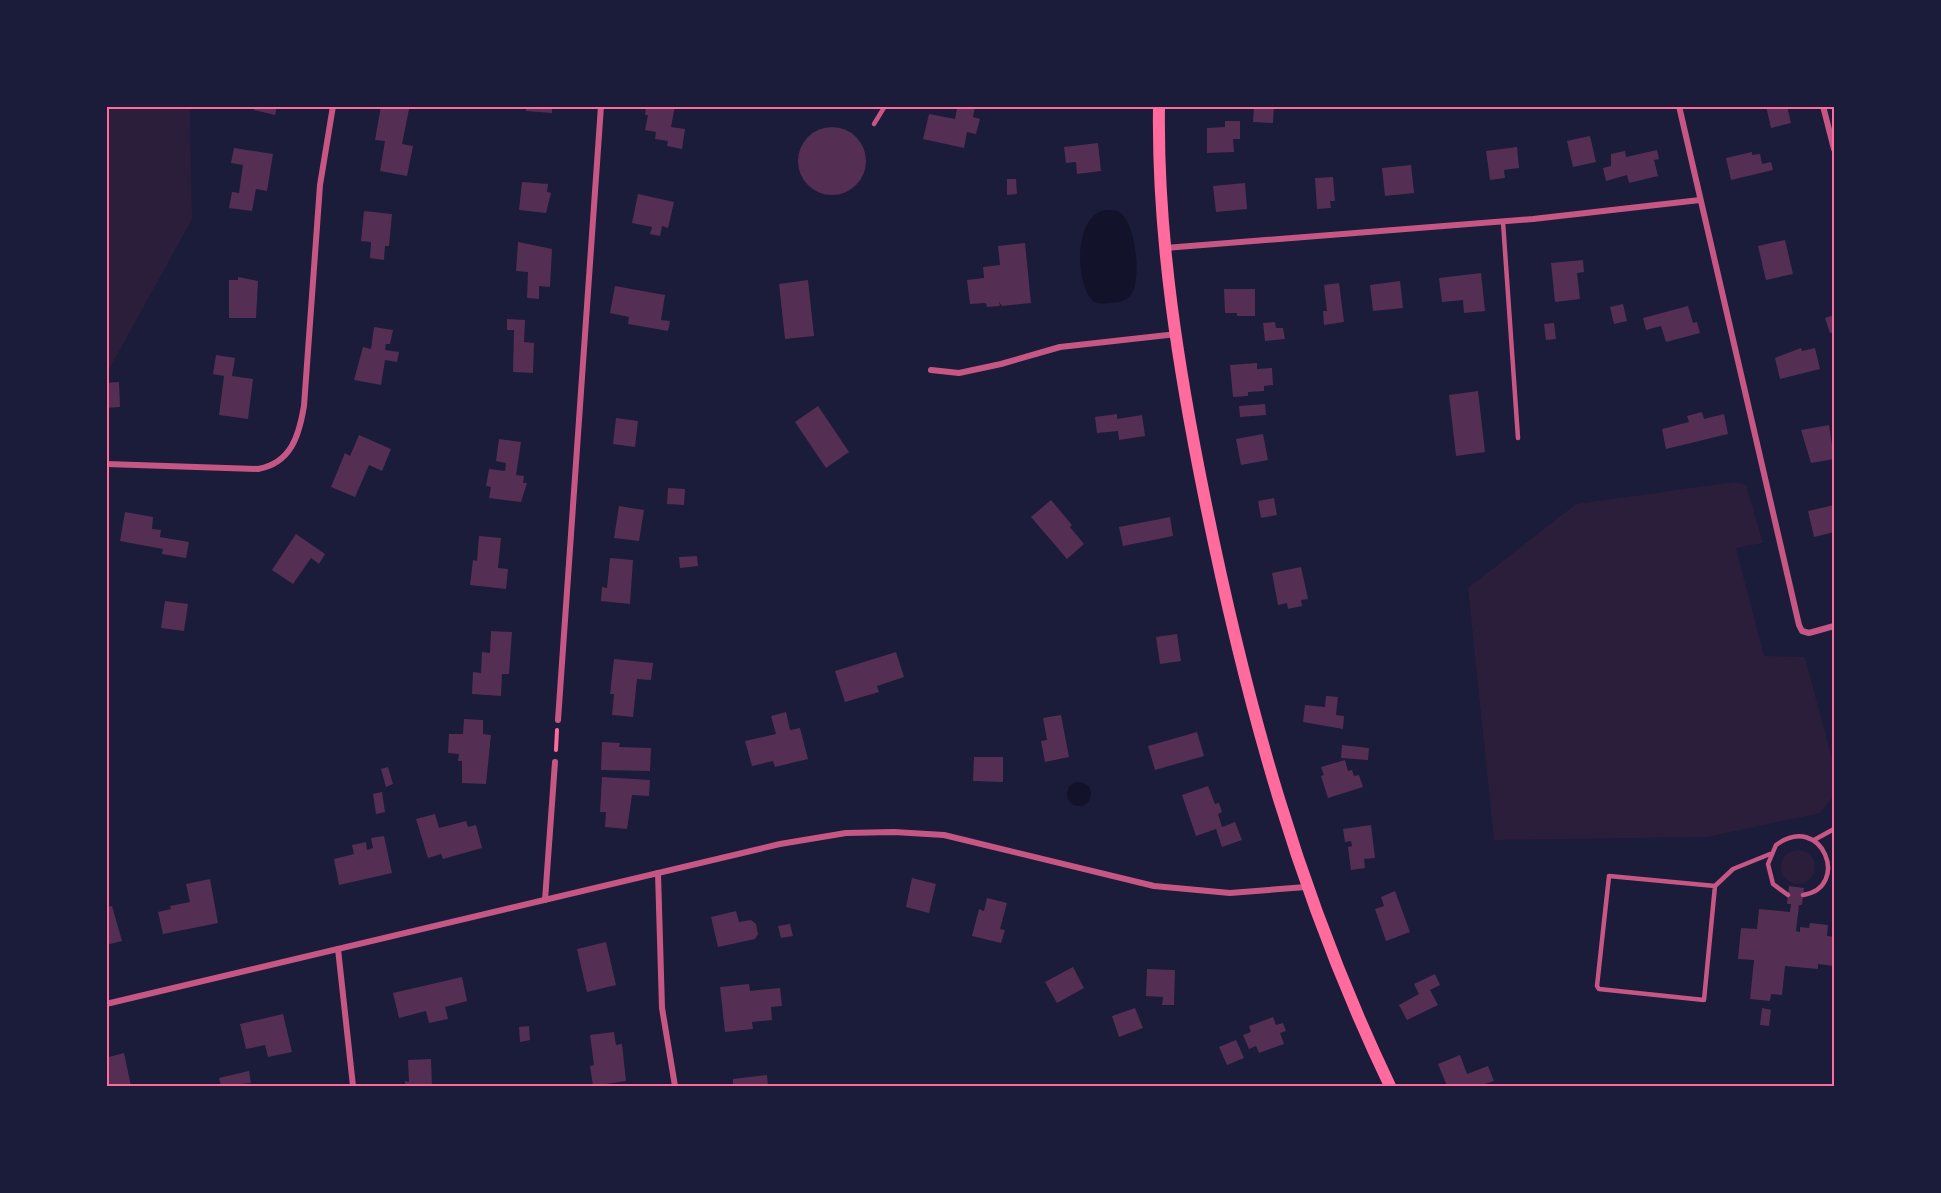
<svg xmlns="http://www.w3.org/2000/svg" width="1941" height="1193" font-family="Signika,sans-serif">
	<style>
		.green { fill: #2a1e3b }
		.water { fill: #12122b }
		.building { fill: #542f53 }
		.lines { fill: none; stroke-linecap: round; stroke-linejoin: round }
		.path { stroke: #ff6b9d; stroke-width: 4 }
		.service { stroke: #c65784; stroke-width: 4.5 }
		.minor { stroke: #c65784; stroke-width: 6 }
		.secondary { stroke: #ff6b9d; stroke-width: 12 }
		.neatline { fill: none; stroke: #ff6b9d; stroke-width: 2 }
	</style>
	<rect width="100%" height="100%" fill="#1b1b3a"/>
	<g class="green">
		<polygon points="107,106 190,107 192,219 107,373"/>
		<polygon points="1735,482 1746,485 1763,543 1736,548 1764,656 1805,657 1834,767 1833,797 1820,813 1707,837 1494,840 1468,588 1576,504"/>
		<circle cx="1798" cy="867" r="17"/>
	</g>
	<g class="water">
		<path d="M1106,210C1110,210 1116,210 1119,212C1136,222 1142,280 1131,295C1125,302 1119,302 1111,303C1107,303 1100,304 1097,303C1076,296 1070,215 1106,210Z"/>
		<circle cx="1079" cy="794" r="12"/>
	</g>
	<g class="building">
		<polygon points="255,106 277,106 275,115 254,110"/>
		<polygon points="381,106 409,109 402,144 413,146 407,176 380,171 385,141 375,140"/>
		<polygon points="526,106 552,106 552,113 526,111"/>
		<polygon points="675,106 671,127 685,129 682,149 667,146 668,141 655,139 656,132 645,130 648,115 645,115 646,107"/>
		<polygon points="955,106 975,106 973,117 980,119 976,134 967,132 964,148 923,139 929,114 955,119 957,109"/>
		<polygon points="1254,106 1274,106 1273,123 1253,122"/>
		<polygon points="1766,106 1787,106 1791,123 1771,128"/>
		<polygon points="1225,121 1240,121 1240,139 1233,139 1234,152 1207,153 1207,128 1225,127"/>
		<circle cx="832" cy="161" r="34"/>
		<polygon points="1590,136 1596,162 1573,167 1567,141"/>
		<polygon points="1098,143 1101,171 1077,174 1076,162 1066,163 1064,147"/>
		<polygon points="1517,147 1519,168 1504,170 1505,178 1490,180 1486,151"/>
		<polygon points="234,148 273,154 267,191 256,189 252,211 229,208 232,192 239,193 243,165 231,163"/>
		<polygon points="1657,150 1659,159 1654,160 1658,176 1629,183 1627,175 1606,181 1603,168 1611,166 1611,154 1625,151 1626,157"/>
		<polygon points="1752,152 1752,155 1760,154 1762,164 1771,162 1773,170 1731,180 1726,158"/>
		<polygon points="1411,165 1414,193 1385,196 1382,168"/>
		<polygon points="1333,177 1335,201 1330,201 1331,208 1317,209 1315,178"/>
		<polygon points="1007,179 1016,179 1017,194 1007,195"/>
		<polygon points="522,182 548,184 547,192 551,193 546,213 519,210"/>
		<polygon points="1245,183 1247,209 1216,212 1213,186"/>
		<polygon points="638,194 674,202 668,228 662,226 660,236 650,234 652,227 632,223"/>
		<polygon points="364,211 392,214 389,246 385,246 384,260 370,258 371,242 361,241"/>
		<polygon points="1785,240 1793,274 1766,280 1758,246"/>
		<polygon points="518,242 552,249 550,287 539,286 539,299 527,298 528,272 516,271"/>
		<polygon points="1025,243 1031,303 1002,306 999,302 1000,306 987,307 986,303 970,304 967,280 984,278 983,267 1000,265 998,246"/>
		<polygon points="1583,260 1584,272 1577,273 1580,299 1555,302 1551,263"/>
		<polygon points="1481,273 1485,311 1464,313 1463,300 1442,302 1439,278"/>
		<polygon points="238,277 258,281 256,318 229,318 229,280 238,280"/>
		<polygon points="808,280 814,336 785,339 779,284"/>
		<polygon points="1400,281 1403,308 1373,311 1370,285"/>
		<polygon points="1339,283 1344,322 1324,325 1323,311 1327,311 1324,285"/>
		<polygon points="615,286 665,295 661,320 670,321 668,331 628,324 629,317 610,313"/>
		<polygon points="1224,289 1255,289 1255,316 1237,316 1237,313 1225,313"/>
		<polygon points="1623,304 1627,321 1614,324 1610,307"/>
		<polygon points="1688,306 1693,323 1697,322 1700,333 1666,342 1661,326 1646,330 1643,318"/>
		<polygon points="1834,315 1834,332 1830,333 1825,318"/>
		<polygon points="507,319 525,320 524,342 534,343 533,373 513,372 514,330 507,330"/>
		<polygon points="1275,322 1276,328 1283,328 1285,339 1265,341 1263,323"/>
		<polygon points="1554,323 1556,339 1546,340 1544,324"/>
		<polygon points="374,327 393,330 390,344 386,344 385,350 399,352 397,362 385,360 381,385 354,380 363,347 371,349"/>
		<polygon points="1801,348 1802,351 1815,348 1820,369 1780,379 1775,358"/>
		<polygon points="216,355 235,358 232,376 253,379 248,419 219,415 224,376 213,374"/>
		<polygon points="1257,363 1257,369 1272,368 1273,385 1264,386 1264,391 1248,392 1248,396 1233,397 1230,365"/>
		<polygon points="119,382 120,407 106,408 106,383"/>
		<polygon points="1478,391 1485,452 1456,456 1449,395"/>
		<polygon points="1265,404 1266,415 1240,417 1239,406"/>
		<polygon points="818,406 849,452 826,468 795,422"/>
		<polygon points="1702,412 1704,419 1724,414 1728,434 1666,449 1662,429 1689,422 1687,416"/>
		<polygon points="1117,414 1117,419 1142,415 1145,436 1119,440 1118,431 1097,433 1095,417"/>
		<polygon points="616,418 638,421 635,447 613,444"/>
		<polygon points="1829,425 1834,459 1811,463 1801,430"/>
		<polygon points="1263,434 1268,460 1241,465 1236,439"/>
		<polygon points="359,435 391,449 382,471 369,465 355,497 331,487 345,453 350,456"/>
		<polygon points="499,439 521,442 516,475 524,476 523,483 527,483 521,502 489,498 491,487 486,486 489,469 505,471 506,463 496,461"/>
		<polygon points="668,488 685,489 684,505 667,504"/>
		<polygon points="1274,498 1277,515 1261,518 1258,501"/>
		<polygon points="1051,500 1072,525 1070,527 1084,544 1067,559 1031,517"/>
		<polygon points="1834,505 1834,532 1814,537 1808,511"/>
		<polygon points="619,506 644,510 639,541 614,538"/>
		<polygon points="125,512 153,517 152,529 161,530 160,537 189,542 186,558 162,554 163,549 120,541"/>
		<polygon points="1170,517 1173,536 1123,546 1119,527"/>
		<polygon points="296,534 325,554 319,564 311,558 293,584 272,570"/>
		<polygon points="479,536 501,538 498,568 508,569 506,589 470,585 473,560 477,561"/>
		<polygon points="697,556 698,566 680,568 679,557"/>
		<polygon points="610,558 633,560 630,604 601,601 602,587 607,588"/>
		<polygon points="1301,567 1308,599 1301,600 1302,606 1288,609 1287,603 1278,605 1272,573"/>
		<polygon points="165,601 188,604 184,631 161,628"/>
		<polygon points="491,631 512,632 509,674 502,674 501,696 472,694 473,672 481,673 482,652 490,653"/>
		<polygon points="1177,634 1181,661 1160,664 1156,637"/>
		<polygon points="896,652 904,677 877,686 879,692 845,702 835,671"/>
		<polygon points="614,659 653,663 651,680 637,679 633,717 612,715 614,694 610,694"/>
		<polygon points="1326,696 1338,697 1336,715 1344,716 1343,729 1303,722 1305,705 1325,707"/>
		<polygon points="786,712 790,730 800,728 808,759 775,767 773,761 752,766 745,741 776,734 771,716"/>
		<polygon points="1061,715 1069,757 1045,762 1041,741 1047,740 1043,718"/>
		<polygon points="464,719 483,720 483,734 491,735 486,784 462,783 462,761 458,761 459,754 448,753 449,734 463,734"/>
		<polygon points="1197,732 1204,756 1155,770 1148,746"/>
		<polygon points="602,742 620,743 619,747 651,748 650,771 601,770"/>
		<polygon points="1342,745 1369,748 1368,760 1341,758"/>
		<polygon points="974,757 1003,757 1003,782 973,781"/>
		<polygon points="1345,760 1348,771 1352,770 1354,776 1359,775 1363,787 1328,798 1321,776 1324,775 1321,767"/>
		<polygon points="388,767 393,784 386,787 381,769"/>
		<polygon points="602,777 650,780 649,796 632,795 627,829 605,827 606,812 600,812"/>
		<polygon points="1208,786 1215,804 1219,803 1222,812 1218,814 1222,827 1235,822 1242,840 1222,847 1216,829 1196,836 1182,795"/>
		<polygon points="382,792 385,812 376,814 373,794"/>
		<polygon points="435,814 439,828 466,821 468,827 476,825 482,848 443,859 441,854 428,858 416,819"/>
		<polygon points="1371,825 1375,858 1364,859 1365,868 1351,870 1348,847 1352,846 1351,841 1345,842 1343,829"/>
		<polygon points="384,836 392,873 339,885 334,859 354,854 352,845 366,842 367,850 373,848 371,838"/>
		<polygon points="912,878 936,884 929,913 906,907"/>
		<polygon points="210,879 218,923 163,934 158,912 171,909 170,906 190,902 186,884"/>
		<polygon points="1789,886 1804,888 1802,905 1799,905 1796,931 1800,932 1800,927 1809,928 1810,923 1828,925 1827,936 1834,937 1834,966 1818,964 1818,969 1785,966 1782,995 1771,994 1770,1001 1750,999 1754,960 1738,959 1741,928 1757,929 1759,909 1790,912 1791,904 1787,904"/>
		<polygon points="1395,891 1410,932 1386,941 1375,909 1384,906 1381,897"/>
		<polygon points="987,898 1007,903 1000,929 1005,930 1001,943 972,936 979,909 984,911"/>
		<polygon points="112,906 122,941 106,945 106,907"/>
		<polygon points="736,911 739,922 751,920 756,924 758,934 755,939 718,947 711,917"/>
		<polygon points="790,924 793,936 781,938 778,926"/>
		<polygon points="606,942 616,985 587,992 577,949"/>
		<polygon points="1073,967 1084,988 1057,1003 1045,982"/>
		<polygon points="1147,969 1175,970 1174,1005 1162,1005 1163,997 1146,996"/>
		<polygon points="1435,974 1440,985 1430,990 1438,1005 1407,1020 1399,1005 1419,994 1414,984"/>
		<polygon points="462,977 467,1001 445,1007 448,1019 429,1023 426,1011 399,1018 393,993"/>
		<polygon points="749,984 750,991 780,988 782,1006 771,1007 772,1020 752,1022 753,1029 725,1032 720,987"/>
		<polygon points="1135,1008 1143,1028 1119,1037 1112,1016"/>
		<polygon points="1762,1008 1771,1010 1769,1026 1760,1025"/>
		<polygon points="283,1014 292,1052 268,1057 265,1045 246,1049 240,1024"/>
		<polygon points="1273,1017 1276,1025 1283,1023 1286,1031 1280,1033 1284,1044 1259,1053 1256,1046 1249,1049 1243,1035 1251,1032 1249,1026"/>
		<polygon points="529,1026 530,1040 520,1042 519,1027"/>
		<polygon points="614,1032 616,1045 622,1044 626,1081 593,1086 590,1066 594,1065 590,1035"/>
		<polygon points="1236,1040 1244,1058 1227,1065 1219,1047"/>
		<polygon points="107,1048 109,1057 124,1053 131,1086 106,1086"/>
		<polygon points="1460,1055 1467,1074 1488,1066 1494,1081 1479,1086 1447,1086 1438,1064"/>
		<polygon points="431,1059 432,1086 405,1086 405,1081 409,1082 408,1060"/>
		<polygon points="249,1071 251,1083 221,1086 219,1078"/>
		<polygon points="767,1075 768,1086 733,1086 733,1079"/>
	</g>
	<g class="lines">
		<polyline class="path" points="556,750 557,730"/>
		<g class="service">
			<polyline points="874,124 885,106"/>
			<polyline points="1503,222 1518,438"/>
			<polyline points="1814,840 1834,829"/>
			<polyline points="1715,886 1704,1000 1599,989 1597,986 1609,876 1715,886 1733,869 1770,854"/>
			<path d="M1788,895L1773,884L1768,864L1776,845C1823,811 1851,888 1803,895"/>
		</g>
		<g class="minor">
			<polyline points="1679,106 1799,625 1802,631 1809,633 1834,626"/>
			<polyline points="1823,106 1834,149"/>
			<polyline points="1165,248 1533,219 1700,200"/>
			<polyline points="931,370 959,373 1001,364 1060,347 1177,334"/>
			<path d="M106,464L258,469C291,463 299,436 304,406L320,185L333,106"/>
			<polyline points="558,720 601,106"/>
			<polyline points="658,873 662,1008 675,1086"/>
			<polyline points="545,900 555,762"/>
			<polyline points="338,949 353,1086"/>
			<polyline points="106,1004 780,844 846,833 894,832 944,835 1154,886 1230,893 1306,887"/>
		</g>
		<path class="secondary" d="M1159,106C1157,238 1179,372 1205,500C1247,707 1299,896 1390,1086"/>
	</g>
	<rect width="1941" height="1193" fill="none" stroke="#1b1b3a" stroke-width="216"/>
	<rect x="108" y="108" width="1725" height="977" class="neatline"/>
</svg>
